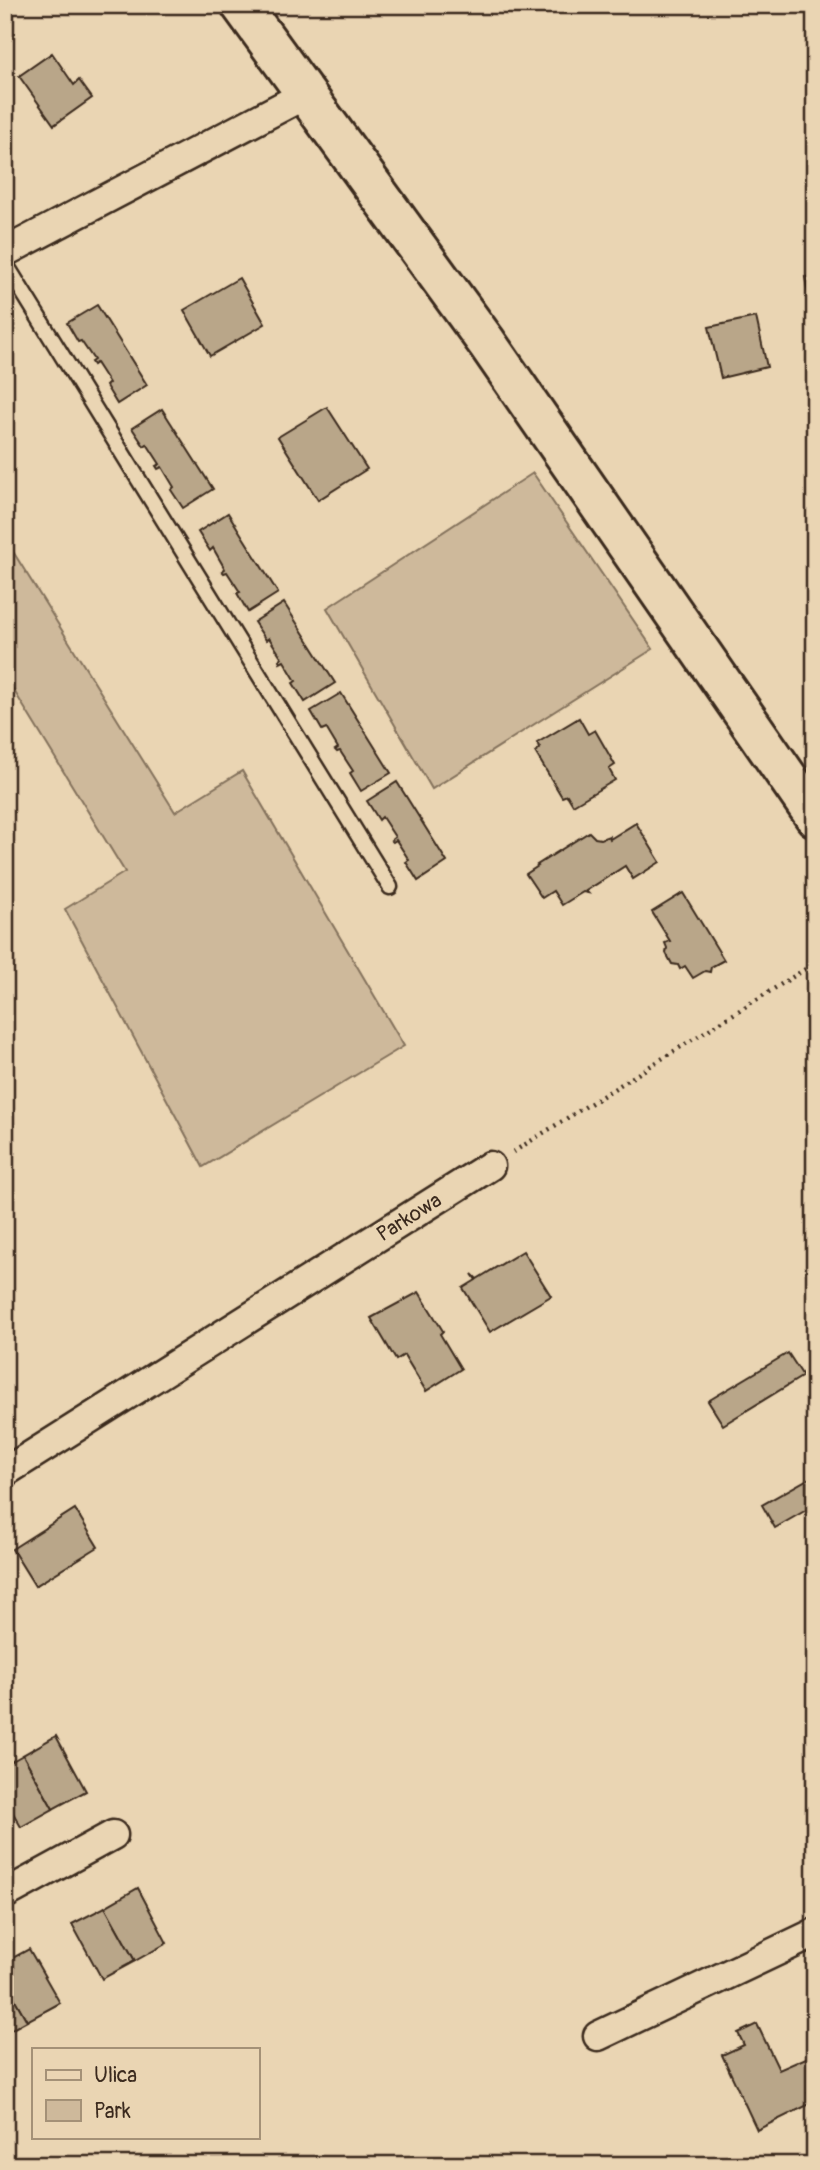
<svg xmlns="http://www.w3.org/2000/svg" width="820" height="2170" font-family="Pangolin,sans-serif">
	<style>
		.green { fill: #ceb99b; stroke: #84725c; stroke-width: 2 }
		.building { fill: #b9a689; stroke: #3b2a1e; stroke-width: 2 }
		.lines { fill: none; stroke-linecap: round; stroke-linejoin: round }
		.lane-casing { stroke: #3b2a1e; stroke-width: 19 }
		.street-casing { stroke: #3b2a1e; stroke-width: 33 }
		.secondary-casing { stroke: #3b2a1e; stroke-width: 44 }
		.path { stroke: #3b2a1e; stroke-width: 4.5; stroke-dasharray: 2 5; stroke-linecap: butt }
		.lane { stroke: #ead5b3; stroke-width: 14 }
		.street { stroke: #ead5b3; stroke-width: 28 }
		.secondary { stroke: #ead5b3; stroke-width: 38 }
		.labels { text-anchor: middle; stroke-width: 7; stroke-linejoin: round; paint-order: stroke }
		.street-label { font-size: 21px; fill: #3b2a1e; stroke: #ead5b3 }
	</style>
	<rect width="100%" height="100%" fill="#ead5b3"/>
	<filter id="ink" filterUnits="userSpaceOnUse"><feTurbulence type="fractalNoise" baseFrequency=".0143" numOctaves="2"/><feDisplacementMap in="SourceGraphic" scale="14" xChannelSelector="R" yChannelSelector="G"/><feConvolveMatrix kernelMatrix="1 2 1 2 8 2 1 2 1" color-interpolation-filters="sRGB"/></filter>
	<g filter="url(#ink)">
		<g class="green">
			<polygon points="533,473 653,649 432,789 327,608"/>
			<polygon points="12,550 175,812 242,771 404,1046 203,1167 65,909 125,872 5,676 5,554"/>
		</g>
		<g class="building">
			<polygon points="52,53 74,85 79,80 92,98 54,125 19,76"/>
			<polygon points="815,275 815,299 809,300 805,277"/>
			<polygon points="239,278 265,324 210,356 184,310"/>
			<polygon points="97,305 147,385 117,404 106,386 109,383 96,363 93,365 91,362 94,360 81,341 78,342 67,323"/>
			<polygon points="756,317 767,367 721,378 709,327"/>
			<polygon points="327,407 367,469 318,500 278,437"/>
			<polygon points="162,409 213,489 183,508 171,490 174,487 162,467 158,469 156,466 160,464 147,444 144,446 132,428"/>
			<polygon points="228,513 278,593 248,612 237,593 240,592 227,572 224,573 222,571 225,569 213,548 210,551 198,532"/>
			<polygon points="284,603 335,683 305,702 293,683 296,681 284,661 280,663 279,660 282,658 269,638 266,640 254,622"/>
			<polygon points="341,693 391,773 361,791 350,773 353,771 340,751 337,752 335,750 338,748 326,728 322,730 311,711"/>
			<polygon points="579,718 588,734 595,730 615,765 609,769 615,780 573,805 567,795 562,797 535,752 540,748 537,743"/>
			<polygon points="397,782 447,862 418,881 406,862 409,860 396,840 393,842 391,840 395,837 382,817 379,820 367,801"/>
			<polygon points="636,823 660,862 633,879 625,866 586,891 588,893 583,892 562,905 553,891 542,898 526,874 538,866 537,865 589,832 595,838 601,839 609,836 610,839"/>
			<polygon points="683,893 724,960 711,967 710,972 705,971 693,978 685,966 680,969 678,965 672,964 666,953 667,948 665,943 670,941 652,912"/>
			<polygon points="523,1251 551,1296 490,1332 463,1288 476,1280 472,1274 477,1279"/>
			<polygon points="419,1292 443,1331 440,1334 461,1369 426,1391 404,1355 396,1360 371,1318"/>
			<polygon points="788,1353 803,1376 723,1425 708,1401"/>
			<polygon points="815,1475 815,1505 775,1528 762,1505"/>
			<polygon points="75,1509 98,1547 35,1586 12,1549"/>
			<polygon points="56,1736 86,1791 53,1809 23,1755"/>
			<polygon points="23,1755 53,1809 21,1827 5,1799 5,1765"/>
			<polygon points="138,1888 167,1943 135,1961 105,1907"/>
			<polygon points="105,1907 135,1961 102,1979 72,1924"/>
			<polygon points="29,1949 60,2003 27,2021 5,1982 5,1962"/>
			<polygon points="5,1982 27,2021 5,2033"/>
			<polygon points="757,2024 779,2070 815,2054 815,2090 808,2093 812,2103 757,2130 722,2055 744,2045 738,2033"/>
		</g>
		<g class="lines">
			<g class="lane-casing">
				<polyline id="lane" points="5,263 390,887"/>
			</g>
			<g class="street-casing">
				<g id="street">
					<polyline points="5,252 306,94"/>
					<polyline points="5,1472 490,1166"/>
					<polyline points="5,1894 113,1835"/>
					<polyline points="598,2036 815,1933"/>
				</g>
			</g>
			<g class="secondary-casing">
				<polyline id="secondary" points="241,5 487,343 815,817"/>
			</g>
			<polyline class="path" points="513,1152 815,963"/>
			<use href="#lane" class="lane"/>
			<use href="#street" class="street"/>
			<use href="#secondary" class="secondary"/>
		</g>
	</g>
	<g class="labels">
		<g class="street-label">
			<text transform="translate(409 1217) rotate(-32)" y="7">Parkowa</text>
		</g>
	</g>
	<rect width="820" height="2170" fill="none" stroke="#ead5b3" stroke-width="28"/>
	<rect x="14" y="14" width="792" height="2142" fill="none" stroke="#3b2a1e" stroke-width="2.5" filter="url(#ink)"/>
	<rect x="32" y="2048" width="228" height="91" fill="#ead5b3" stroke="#a49177" stroke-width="2"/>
	<rect x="46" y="2070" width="35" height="10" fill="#ead5b3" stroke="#a49177" stroke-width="2"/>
	<text x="94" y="2082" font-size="21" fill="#3b2a1e">Ulica</text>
	<rect x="46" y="2100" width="35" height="21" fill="#ceb99b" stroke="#a49177" stroke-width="2"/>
	<text x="94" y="2118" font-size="21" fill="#3b2a1e">Park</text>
</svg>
